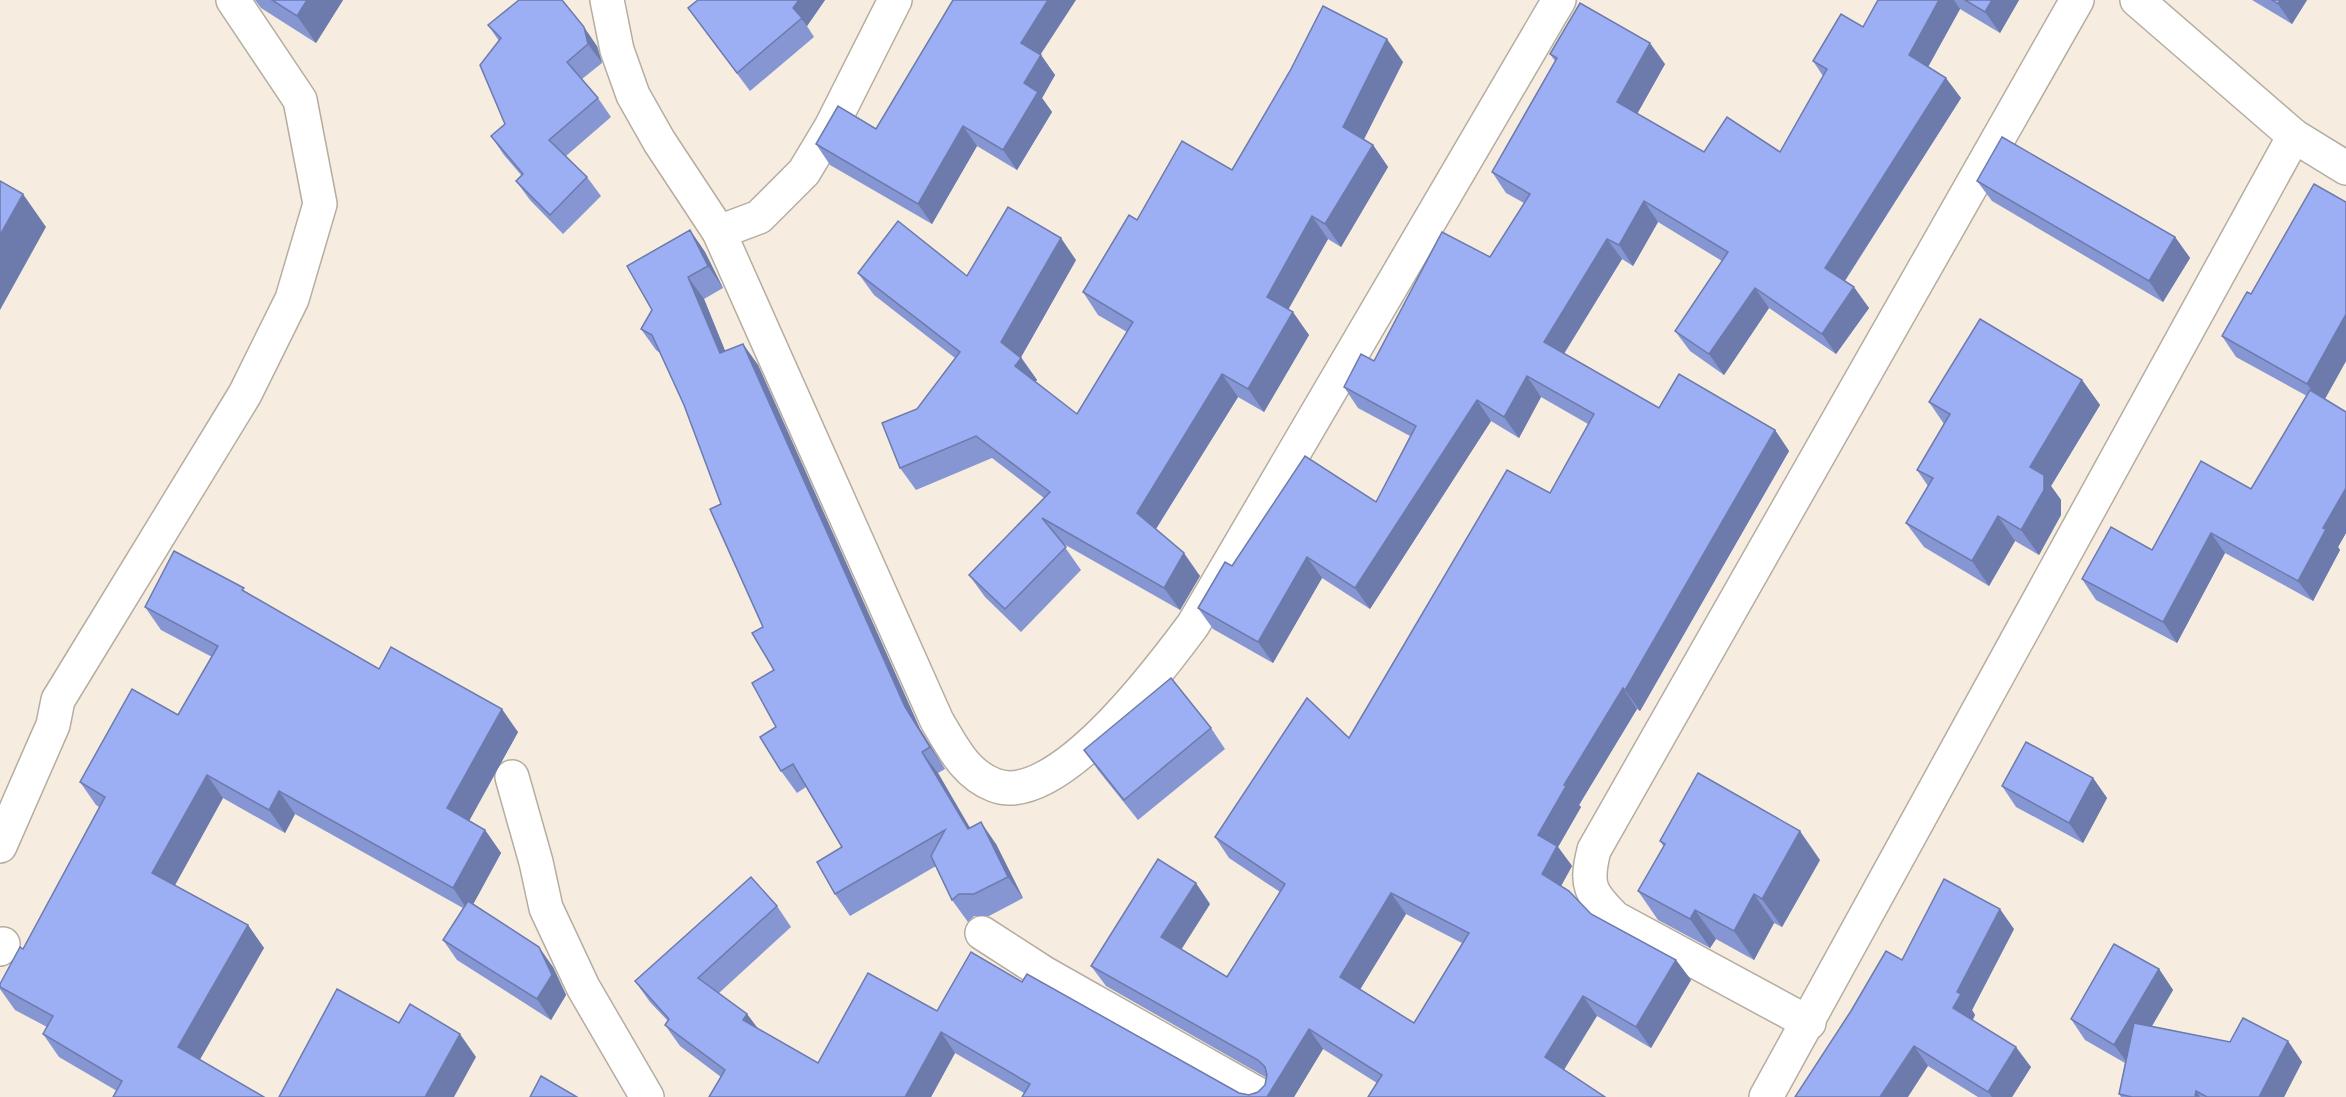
<svg xmlns="http://www.w3.org/2000/svg" width="2346" height="1097" font-family="'Roboto Serif',serif">
	<style>
		.lines { fill: none; stroke-linecap: round; stroke-linejoin: round }
		.minor-casing { stroke: #b6ada1; stroke-width: 36 }
		.minor { stroke: #fff; stroke-width: 33 }
		.wall { fill: #8696d3; fill-rule: evenodd }
		.shaded-wall { fill: #6d7aac }
		.building { fill: #9caff5; stroke: #6d7aac; stroke-width: 1.5; fill-rule: evenodd }
	</style>
	<rect width="100%" height="100%" fill="#f6ece0"/>
	<g class="lines">
		<g class="minor-casing">
			<g id="minor">
				<path d="M607,0L617,50L633,95L659,141L719,232L937,721C952,746 965,774 994,785C1056,810 1161,668 1193,625L1559,0"/>
				<polyline points="2137,0 2294,136 2346,168"/>
				<polyline points="719,232 759,217 804,172 831,127 895,0"/>
				<polyline points="512,777 536,862 546,908 583,987 647,1097"/>
				<polyline points="0,846 53,725 58,700 245,394 292,299 320,204 300,100 233,0"/>
				<polyline points="982,933 1044,973 1263,1097"/>
				<polyline points="0,949 3,944"/>
				<path d="M1809,1023L1615,918C1590,893 1585,886 1594,850L2077,0"/>
				<polyline points="1766,1097 2294,136"/>
			</g>
		</g>
		<use href="#minor" class="minor"/>
	</g>
	<g class="wall">
		<polygon points="255,0 343,0 316,43 261,8"/>
		<polygon points="698,0 825,0 807,26 814,37 750,91 688,8"/>
		<path d="M1878,0H2019L2000,33L1960,9L1928,67L1961,98L1845,281L1869,308L1836,354L1769,308L1724,375L1690,351L1675,331L1722,261L1658,222L1633,266L1622,259L1564,354L1659,408L1775,430L1789,451L1640,711L1637,709L1579,805L1581,807L1558,847L1572,866L1561,886L1591,914L1676,960L1691,980L1651,1048L1597,1016L1377,1083L1323,1049L1294,1097L1024,1093L955,1053L931,1097H709L721,1077L680,1046L665,1025L668,1021L650,1002L635,981L777,906L791,927L719,993L747,1014L758,1029L818,1063L937,1011L1022,982L1239,1093L1249,1095L1258,1092L1265,1085L1267,1078L1106,986L1091,966L1210,904L1181,949L1227,977L1280,892L1229,858L1215,837L1349,738L1550,493L1588,424L1541,397L1519,438L1491,421L1370,609L1322,578L1273,663L1213,629L1198,608L1232,566L1376,502L1410,436L1358,408L1344,387L1490,257L1524,203L1506,193L1492,172L1555,61L1550,54L1665,64L1637,114L1704,152H1780L1823,76L1813,61L1863,27ZM1406,914L1462,943L1414,1023L1360,989Z"/>
		<polygon points="2252,0 2307,0 2292,24"/>
		<polygon points="488,25 597,46 602,63 582,79 598,98 611,117 566,156 587,177 601,196 563,234 530,200 516,181 522,176 504,155 491,136 505,124 499,41"/>
		<polygon points="1041,55 1055,75 1042,98 1052,112 1017,170 977,146 932,224 830,165 816,144 876,129"/>
		<polygon points="1403,62 1364,139 1373,145 1388,167 1341,247 1328,239 1288,309 1309,335 1264,412 1238,397 1156,529 1200,576 1180,610 1062,543 1081,570 1021,632 985,597 969,575 1044,498 992,458 916,490 900,468 917,409 955,358 874,295 858,273 967,276 1076,260 1021,357 1037,380 1035,382 1077,414 1127,332 1098,315 1083,292 1137,220 1232,170"/>
		<polygon points="1977,181 2175,237 2190,258 2163,302 1992,201"/>
		<polygon points="690,230 705,252 723,288 704,299 725,351 743,344 758,365 920,729 945,769 938,773 969,828 996,844 1023,898 989,916 974,916 968,922 952,900 936,866 850,916 835,894 842,847 806,787 797,793 781,771 776,727 774,670 763,627 721,504 684,405 660,353 656,350 641,329 652,310"/>
		<polygon points="2222,336 2346,361 2325,399 2346,412 2346,533 2338,547 2340,550 2313,601 2225,553 2177,643 2096,600 2082,579 2152,550 2251,489 2307,396 2236,357"/>
		<polygon points="2082,380 2100,405 2051,486 2061,500 2061,515 2039,555 2015,541 1989,586 1924,547 1906,523 1928,486 1917,470 1944,424 1929,402"/>
		<polygon points="248,594 379,669 518,732 469,821 485,830 501,853 473,904 553,967 566,995 551,1020 457,960 443,940 463,908 295,814 285,833 223,798 175,885 248,925 264,948 117,1091 59,1057 43,1034 47,1027 15,1010 0,989 0,984 23,949 99,807 96,805 80,782 178,715 212,657 161,630 145,607"/>
		<polygon points="1211,728 1225,749 1138,820 1098,770 1084,750"/>
		<polygon points="2093,778 2107,798 2083,843 2016,807 2002,786"/>
		<polygon points="1660,841 1820,860 1782,927 1774,923 1754,960 1716,939 1710,948 1658,920 1638,891 1664,847"/>
		<polygon points="2014,929 1972,1010 1975,1015 1973,1020 2031,1067 2012,1097 1978,1097 1928,1066 1851,1011 1902,960"/>
		<polygon points="2159,969 2173,990 2152,1026 2230,1042 2288,1041 2302,1062 2284,1097 2121,1097 2119,1094 2125,1063 2085,1040 2071,1019"/>
	</g>
	<g class="shaded-wall">
		<polygon points="307,0 343,0 316,43 297,16"/>
		<polygon points="799,0 825,0 807,26 793,8"/>
		<polygon points="1048,0 1076,0 1035,63 1021,43"/>
		<polygon points="1939,0 1954,0 1960,9 1923,76 1909,55"/>
		<polygon points="1992,0 2019,0 2000,33 1985,12"/>
		<polygon points="2280,0 2307,0 2292,24 2278,4"/>
		<polygon points="584,27 597,46 602,63 588,44"/>
		<polygon points="1387,39 1403,62 1359,149 1343,127"/>
		<polygon points="1650,43 1665,64 1632,123 1617,102"/>
		<polygon points="1041,55 1055,75 1042,98 1052,112 1017,170 1003,150 1024,83"/>
		<polygon points="1946,78 1961,98 1840,288 1825,268"/>
		<polygon points="963,126 977,146 932,224 918,204"/>
		<polygon points="1373,145 1388,167 1341,247 1325,224"/>
		<polygon points="23,194 46,227 0,310 0,235"/>
		<polygon points="1644,201 1658,222 1633,266 1619,245"/>
		<polygon points="1312,216 1328,239 1283,319 1267,297"/>
		<polygon points="690,230 705,252 723,288 708,266"/>
		<polygon points="2175,237 2190,258 2163,302 2149,281"/>
		<polygon points="1061,238 1076,260 1020,359 1021,358 1037,380 1030,388 1015,366 1001,342"/>
		<polygon points="1607,239 1622,259 1558,363 1544,342"/>
		<polygon points="688,277 704,299 735,375 720,353"/>
		<polygon points="1854,287 1869,308 1836,354 1822,334"/>
		<polygon points="1755,288 1769,308 1724,375 1709,354"/>
		<polygon points="1293,312 1309,335 1264,412 1248,389"/>
		<polygon points="2346,314 2346,361 2322,404 2307,384"/>
		<polygon points="743,344 758,365 920,729 945,769 930,747 905,707"/>
		<polygon points="1222,374 1238,397 1152,535 1137,513"/>
		<polygon points="1527,376 1541,397 1519,438 1504,417"/>
		<polygon points="2082,380 2100,405 2051,486 2061,500 2061,515 2039,555 2021,530 2030,467"/>
		<polygon points="1477,400 1491,421 1370,609 1355,588"/>
		<polygon points="1775,430 1789,451 1640,711 1625,690"/>
		<polygon points="2346,488 2346,533 2338,547 2340,550 2313,601 2298,581 2323,528"/>
		<polygon points="1998,516 2015,541 1989,586 1972,561"/>
		<polygon points="2211,533 2225,553 2177,643 2163,622"/>
		<polygon points="1184,553 1200,576 1180,610 1164,588"/>
		<polygon points="1307,557 1322,578 1273,663 1258,642"/>
		<polygon points="1623,688 1637,709 1579,805 1581,807 1558,847 1572,866 1556,895 1542,874 1538,835 1564,785"/>
		<polygon points="502,709 518,732 463,832 447,808"/>
		<polygon points="922,752 938,773 983,850 968,829"/>
		<polygon points="207,775 223,798 169,896 152,873"/>
		<polygon points="2093,778 2107,798 2083,843 2069,823"/>
		<polygon points="279,791 295,814 285,833 269,810"/>
		<polygon points="981,822 996,844 1023,898 1008,877"/>
		<polygon points="485,830 501,853 469,912 453,888"/>
		<polygon points="1800,831 1820,860 1782,927 1762,899"/>
		<polygon points="1196,883 1210,904 1176,958 1161,937"/>
		<polygon points="1391,893 1406,914 1355,998 1340,977"/>
		<polygon points="1754,894 1774,923 1754,960 1734,931"/>
		<polygon points="2000,909 2014,929 1972,1010 1975,1015 1968,1028 1953,1008 1957,992"/>
		<polygon points="1695,910 1716,939 1710,948 1690,919"/>
		<polygon points="248,925 264,948 194,1070 178,1047"/>
		<polygon points="539,947 553,967 566,995 551,1020 537,999"/>
		<polygon points="1676,960 1691,980 1651,1048 1636,1027"/>
		<polygon points="2159,969 2173,990 2129,1065 2114,1045"/>
		<polygon points="1583,996 1597,1016 1559,1078 1545,1057"/>
		<polygon points="747,1014 762,1034 743,1020"/>
		<polygon points="1309,1029 1323,1049 1294,1097 1267,1097"/>
		<polygon points="941,1032 955,1053 931,1097 905,1097"/>
		<polygon points="460,1034 476,1057 454,1097 425,1097"/>
		<polygon points="2288,1041 2302,1062 2284,1097 2259,1097"/>
		<polygon points="1914,1046 1928,1066 1908,1097 1880,1097"/>
		<polygon points="2016,1047 2031,1067 2012,1097 1992,1097 1988,1092"/>
		<polygon points="2196,1091 2200,1097 2195,1097"/>
	</g>
	<g class="building">
		<polygon points="272,0 307,0 297,16"/>
		<polygon points="519,0 562,0 584,27 588,44 567,62 598,98 549,140 587,177 550,215 516,181 523,174 491,136 505,124 480,65 501,38 488,25"/>
		<polygon points="698,0 799,0 793,8 802,18 737,73 688,8"/>
		<polygon points="953,0 1048,0 1021,43 1041,55 1024,83 1038,92 1003,150 963,126 918,204 816,144 838,106 876,129"/>
		<path d="M1878,0H1939L1909,55L1946,78L1825,268L1854,287L1822,334L1755,288L1709,354L1675,331L1728,252L1644,201L1619,245L1607,239L1544,342L1659,408L1679,374L1775,430L1625,690L1623,688L1564,785L1566,786L1538,835L1557,846L1542,874L1569,891L1591,914L1676,960L1636,1027L1583,996L1545,1057L1605,1097H1368L1382,1075L1309,1029L1267,1097H1022L1030,1084L941,1032L905,1097H709L725,1070L665,1025L669,1019L635,981L751,877L777,906L698,978L747,1014L743,1020L818,1063L868,973L937,1011L971,952L1022,982L1027,974L1239,1093L1249,1095L1258,1092L1265,1085L1267,1075L1265,1067L1258,1060L1091,966L1158,859L1196,883L1161,937L1227,977L1285,884L1215,837L1307,698L1349,738L1507,470L1550,493L1594,414L1527,376L1504,417L1477,400L1355,588L1307,557L1258,642L1198,608L1225,562L1232,566L1305,456L1376,502L1416,426L1344,387L1361,354L1374,361L1442,232L1490,257L1530,194L1492,172L1557,58L1550,54L1580,3L1650,43L1617,102L1704,152L1727,117L1780,152L1827,69L1813,61L1841,14L1863,27ZM1391,893L1469,933L1414,1023L1340,977Z"/>
		<polygon points="1965,0 1992,0 1985,12"/>
		<polygon points="2272,0 2280,0 2278,4"/>
		<polygon points="1323,6 1387,39 1343,127 1373,145 1325,224 1312,216 1267,297 1293,312 1248,389 1222,374 1137,513 1184,553 1164,588 1042,518 1066,547 1005,609 969,575 1050,492 976,436 900,468 882,423 917,409 960,352 858,273 898,221 967,276 1008,207 1061,238 1001,342 1021,358 1015,366 1077,414 1133,322 1083,292 1129,215 1137,220 1182,141 1232,170 1290,71"/>
		<polygon points="2002,137 2175,237 2149,281 1977,181"/>
		<polygon points="0,181 23,194 0,235"/>
		<polygon points="2314,184 2346,202 2346,314 2307,384 2222,336 2247,292 2251,294"/>
		<polygon points="690,230 708,266 688,277 720,353 743,344 905,707 930,747 922,752 968,829 981,822 1008,877 974,894 959,894 952,900 931,856 945,830 835,894 817,862 842,847 793,764 781,771 760,737 776,727 752,683 774,670 752,633 763,627 710,509 721,504 684,405 652,335 641,329 652,310 627,266"/>
		<polygon points="1980,319 2082,380 2030,467 2044,475 2044,490 2021,530 1998,516 1972,561 1906,523 1933,478 1917,470 1950,414 1929,402"/>
		<polygon points="2310,390 2346,412 2346,488 2323,528 2326,529 2298,581 2211,533 2163,622 2082,579 2111,527 2152,550 2201,461 2251,489"/>
		<polygon points="174,551 244,588 242,590 379,669 391,647 502,709 447,808 485,830 453,888 279,791 269,810 207,775 152,873 248,925 178,1047 264,1097 113,1097 122,1081 43,1034 53,1016 0,987 0,984 20,947 23,949 105,797 80,782 132,689 178,715 218,646 145,607"/>
		<polygon points="1171,678 1211,728 1124,800 1084,750"/>
		<polygon points="2026,742 2093,778 2069,823 2002,786"/>
		<polygon points="1698,773 1800,831 1762,899 1754,894 1734,931 1695,910 1690,919 1638,891 1665,844 1660,841"/>
		<polygon points="1944,879 2000,909 1957,992 1961,994 1953,1008 2016,1047 1988,1092 1914,1046 1880,1097 1795,1097 1851,1011 1886,951 1902,960"/>
		<polygon points="468,901 539,947 552,975 537,999 443,940"/>
		<polygon points="2114,944 2159,969 2114,1045 2071,1019"/>
		<polygon points="337,989 399,1023 410,1004 460,1034 425,1097 279,1097"/>
		<polygon points="2243,1018 2288,1041 2259,1097 2207,1097 2196,1091 2195,1097 2132,1097 2119,1094 2134,1023 2230,1042"/>
		<polygon points="541,1076 577,1097 530,1097"/>
	</g>
</svg>
